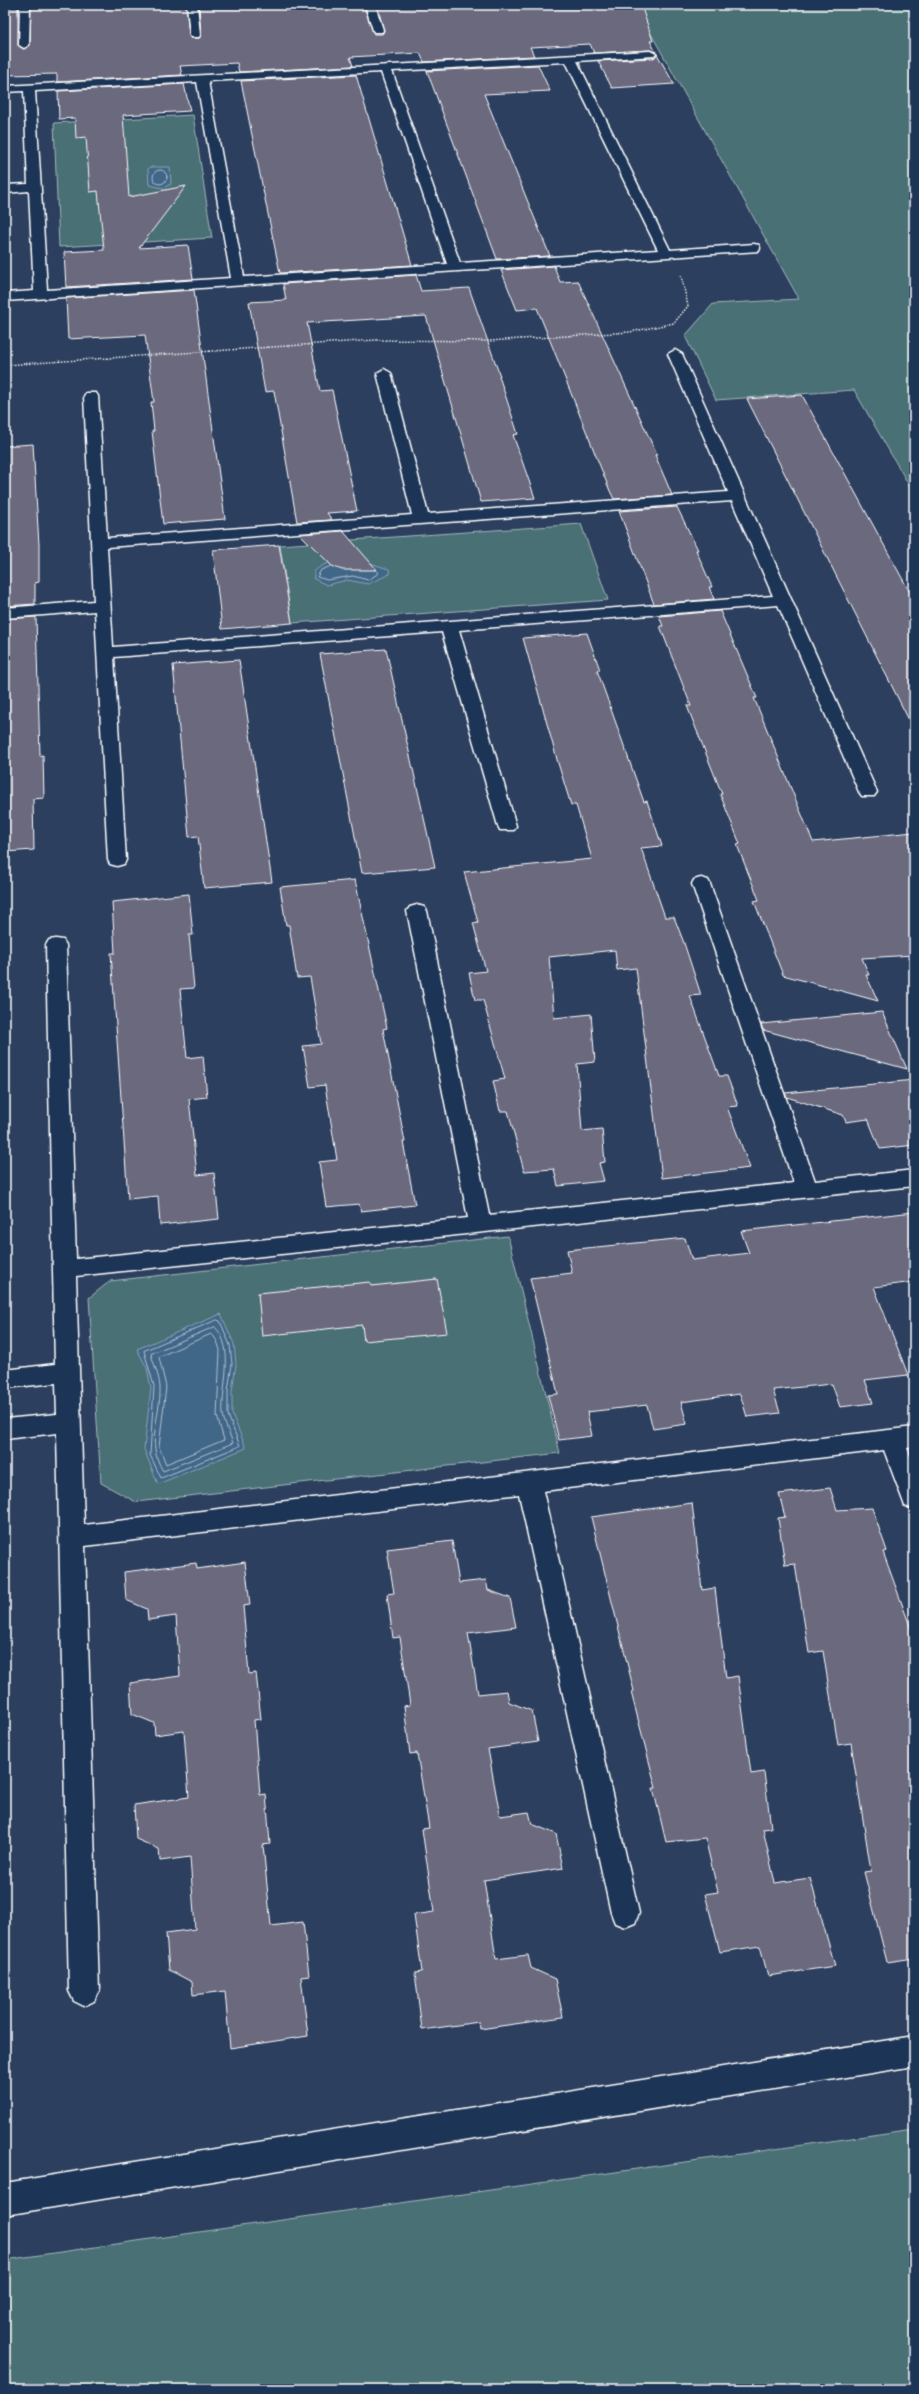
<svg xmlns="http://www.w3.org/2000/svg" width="919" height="2394" font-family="Delius,sans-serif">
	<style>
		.green { fill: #487075; stroke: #a4b8ba }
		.water { fill: #416688; stroke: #8da3b8 }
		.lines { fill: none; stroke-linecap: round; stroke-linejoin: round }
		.shore { stroke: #b3c2cf; stroke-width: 1 }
		.building { fill: #6a697e; stroke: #fff }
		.street-casing { stroke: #fff; stroke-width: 3 }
		.path { stroke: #fff; stroke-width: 1.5; stroke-dasharray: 1.5 1.5; stroke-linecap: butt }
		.street { fill: #1d3557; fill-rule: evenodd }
	</style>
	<rect width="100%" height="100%" fill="#2c3f5f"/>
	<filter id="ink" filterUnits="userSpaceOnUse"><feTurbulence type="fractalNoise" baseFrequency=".025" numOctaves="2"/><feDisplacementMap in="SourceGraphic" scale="8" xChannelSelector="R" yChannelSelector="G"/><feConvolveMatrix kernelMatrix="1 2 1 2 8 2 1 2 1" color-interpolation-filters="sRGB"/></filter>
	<g filter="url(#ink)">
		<g class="green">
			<polygon points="635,5 914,5 914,494 854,390 716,400 685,336 713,304 799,299"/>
			<polygon points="193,115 212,238 59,247 54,123"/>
			<polygon points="581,524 608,600 292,623 280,545"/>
			<polygon points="508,1236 560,1453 136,1502 101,1483 89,1298 110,1281"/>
			<polygon points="914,2129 914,2389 5,2389 5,2260"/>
		</g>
		<g class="water">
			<polygon points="152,167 170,167 171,184 163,188 149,185 148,168"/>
			<path d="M357,560C370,562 377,566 389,569L390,574L368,584L347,580L327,585L314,579V572C325,560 342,561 357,560Z"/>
			<polygon points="221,1314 234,1344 236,1364 232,1391 232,1414 246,1448 158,1484 144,1449 151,1388 147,1368 137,1349"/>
		</g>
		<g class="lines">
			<g class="shore">
				<circle cx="160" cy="177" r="7"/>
				<polyline points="331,566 321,570 317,577 327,580 353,576 368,580 379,573 377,571"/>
				<polygon points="217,1320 220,1321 230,1345 232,1364 228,1391 228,1415 240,1446 161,1478 150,1455 154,1386 144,1351"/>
				<path d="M215,1327C236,1348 221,1387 223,1414C224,1424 230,1434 233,1443L163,1471C145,1441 161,1418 160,1387C159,1375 154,1365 151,1354Z"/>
				<polygon points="212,1334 217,1341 220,1350 217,1416 224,1440 166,1464 159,1447 166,1387 159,1357"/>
			</g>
		</g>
		<g class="building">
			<polygon points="5,5 18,5 18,45 23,49 30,45 31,5 186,5 189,35 191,38 199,38 201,36 199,5 346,5 347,8 364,7 374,34 382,34 384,31 377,6 641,5 653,41 650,41 656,52 650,50 594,53 590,44 530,47 534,56 424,62 420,53 350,57 353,66 239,72 237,63 180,66 182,75 57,82 57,74 5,75"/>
			<polygon points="657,54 674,84 612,88 598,61 654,58"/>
			<polygon points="538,65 550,91 484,94 550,256 497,259 427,71"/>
			<polygon points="356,75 412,265 280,273 241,81"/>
			<polygon points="184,84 190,111 123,115 129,197 186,186 139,248 188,245 193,279 66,287 64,252 104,250 98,191 90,192 86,137 76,138 75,118 59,119 58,91"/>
			<polygon points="554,266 560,282 578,281 657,455 655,455 672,495 614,499 610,491 537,308 517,310 501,270"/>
			<polygon points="416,275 421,291 469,288 500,376 499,376 518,434 513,435 535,498 481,502 426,316 307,323 320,391 332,390 357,511 327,513 332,520 297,522 274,391 265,392 249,302 286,300 283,284"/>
			<polygon points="194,290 225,519 163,524 152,431 154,431 151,402 154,402 145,335 68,339 66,298"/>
			<polygon points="802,395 914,600 914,730 747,399"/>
			<polygon points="33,444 39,545 39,582 35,583 35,604 5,606 5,446"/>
			<polygon points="677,507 698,550 696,550 712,587 709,587 714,599 654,604 619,511"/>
			<polygon points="343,531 377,570 342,570 332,566 300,534"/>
			<polygon points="279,545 292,623 222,629 213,550"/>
			<polygon points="720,611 757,698 754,698 813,842 914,832 914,955 862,958 869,975 866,975 878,1001 783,975 754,901 759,900 737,845 740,844 720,794 722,794 687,706 691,706 660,626 663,626 659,616"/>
			<polygon points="36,617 40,756 43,755 44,798 33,799 34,850 5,852 5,619"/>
			<polygon points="587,633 600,670 597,670 644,802 647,801 662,846 641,848 665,917 674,917 684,943 701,995 690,996 719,1076 727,1076 738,1106 727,1107 750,1168 662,1178 636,968 617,970 615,950 549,957 554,1018 591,1014 595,1062 577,1064 582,1131 602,1129 605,1162 599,1163 604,1181 558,1186 554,1169 524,1171 508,1111 500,1111 493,1081 505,1079 483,1000 475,1000 469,973 486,971 473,923 478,922 464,872 592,859 576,805 571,805 558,763 523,638"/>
			<polygon points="386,649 435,867 362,873 320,654"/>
			<polygon points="239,660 272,882 204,888 198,836 189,837 173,665"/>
			<polygon points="355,880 387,1028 383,1029 405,1142 403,1142 415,1205 361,1211 359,1204 326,1207 319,1162 337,1160 325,1085 310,1087 303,1046 321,1044 310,977 297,978 289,925 286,925 280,887"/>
			<polygon points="189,894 193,935 189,935 194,988 180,989 187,1058 203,1056 207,1097 189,1099 197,1175 214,1173 219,1219 160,1225 158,1196 128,1199 111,953 115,953 112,902"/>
			<polygon points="882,1012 907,1069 763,1030 761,1024"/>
			<polygon points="914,1080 914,1145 880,1149 868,1119 846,1122 843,1115 787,1097 785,1093"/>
			<polygon points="914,1212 914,1282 874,1287 908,1375 865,1380 873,1403 840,1407 832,1384 773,1390 780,1413 747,1417 740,1394 681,1402 687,1424 653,1429 647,1405 587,1412 592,1436 559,1440 548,1395 558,1394 530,1278 572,1273 567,1250 685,1238 692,1260 749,1253 741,1231"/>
			<polygon points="437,1279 447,1333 364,1341 362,1325 262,1336 258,1293 370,1282 371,1286"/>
			<polygon points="830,1488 837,1510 872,1508 887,1551 883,1552 914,1637 914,1958 887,1962 864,1872 871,1871 851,1743 838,1745 823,1651 809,1653 795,1564 785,1565 778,1518 785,1517 779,1494"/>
			<polygon points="692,1503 702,1590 715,1588 726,1678 738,1676 751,1774 764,1772 771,1828 763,1829 775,1883 810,1878 835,1966 768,1976 760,1946 720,1952 705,1894 718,1892 705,1838 666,1842 653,1788 656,1788 631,1692 634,1691 591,1517"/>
			<polygon points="452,1541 459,1583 486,1580 488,1590 510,1598 516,1627 468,1633 478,1694 507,1691 509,1702 532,1711 538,1742 488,1749 500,1816 529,1812 532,1824 556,1834 563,1868 484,1880 496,1959 528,1955 531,1968 555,1979 563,2017 480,2029 479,2022 422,2030 415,1973 422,1972 414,1915 434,1912 422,1829 429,1828 417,1753 410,1754 404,1706 410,1705 400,1637 393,1638 387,1594 394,1593 387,1549"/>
			<polygon points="245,1562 250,1605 243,1606 249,1674 256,1673 261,1719 254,1720 260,1795 266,1794 270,1844 263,1845 271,1926 303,1922 309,1976 301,1977 308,2036 230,2048 225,1991 193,1995 192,1982 169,1970 166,1933 195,1929 190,1857 160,1861 159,1849 136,1839 134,1805 189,1797 184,1731 155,1735 154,1723 132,1714 130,1683 180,1676 176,1616 148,1620 147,1609 126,1600 124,1572 196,1563 197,1569"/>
		</g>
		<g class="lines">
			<g class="street-casing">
				<g id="street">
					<polygon points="20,5 30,5 29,45 24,48 19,45"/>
					<polygon points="187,5 197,5 200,35 199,37 191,37 190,35"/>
					<polygon points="365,5 375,5 383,30 382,32 374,32 373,30"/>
					<path d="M650,51L656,54L654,56L577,61L670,250L754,244L759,245L760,248L759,251L5,301V293L34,291L29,191L5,193V185L28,184L24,91L5,92V86ZM566,62L658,250L460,263L392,71ZM381,72L447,264L244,277L208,81ZM197,82L231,278L47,290L35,91Z"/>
					<path d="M675,350L682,354L877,792L874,796H862L859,792L778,605L459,630L516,826L514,830H500L498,826L442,632L114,657L126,860L124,864L117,866L110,864L108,860L95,611L5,618V608L94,601L84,396L86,393H96L98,396L107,538L412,515L377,373L384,369L391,373L428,514L728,492L668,354ZM732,501L773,596L113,647L107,547Z"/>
					<polygon points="701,878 708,880 710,884 815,1181 914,1170 914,1186 76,1276 84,1525 914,1427 914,1447 907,1448 914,1466 914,1509 905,1506 884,1450 543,1491 639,1913 635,1923 625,1927 615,1923 611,1913 519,1494 85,1546 99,1991 94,2001 84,2006 74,2001 69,1991 57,1433 5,1439 5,1419 57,1414 56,1383 5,1388 5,1370 55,1364 46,945 49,940 56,939 63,940 66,945 76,1259 468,1218 407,911 410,907 417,905 424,907 427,911 489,1215 794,1183 692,884 694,880"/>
					<polygon points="914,2036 914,2066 5,2215 5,2183"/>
				</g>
			</g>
			<polyline class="path" points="5,365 376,340 489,341 630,332 674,323 688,306 681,275"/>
			<use href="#street" class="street"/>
		</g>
	</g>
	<rect width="919" height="2394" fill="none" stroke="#1d3557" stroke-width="20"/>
	<rect x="10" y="10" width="899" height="2374" fill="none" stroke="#fff" stroke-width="1.5" filter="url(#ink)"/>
</svg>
